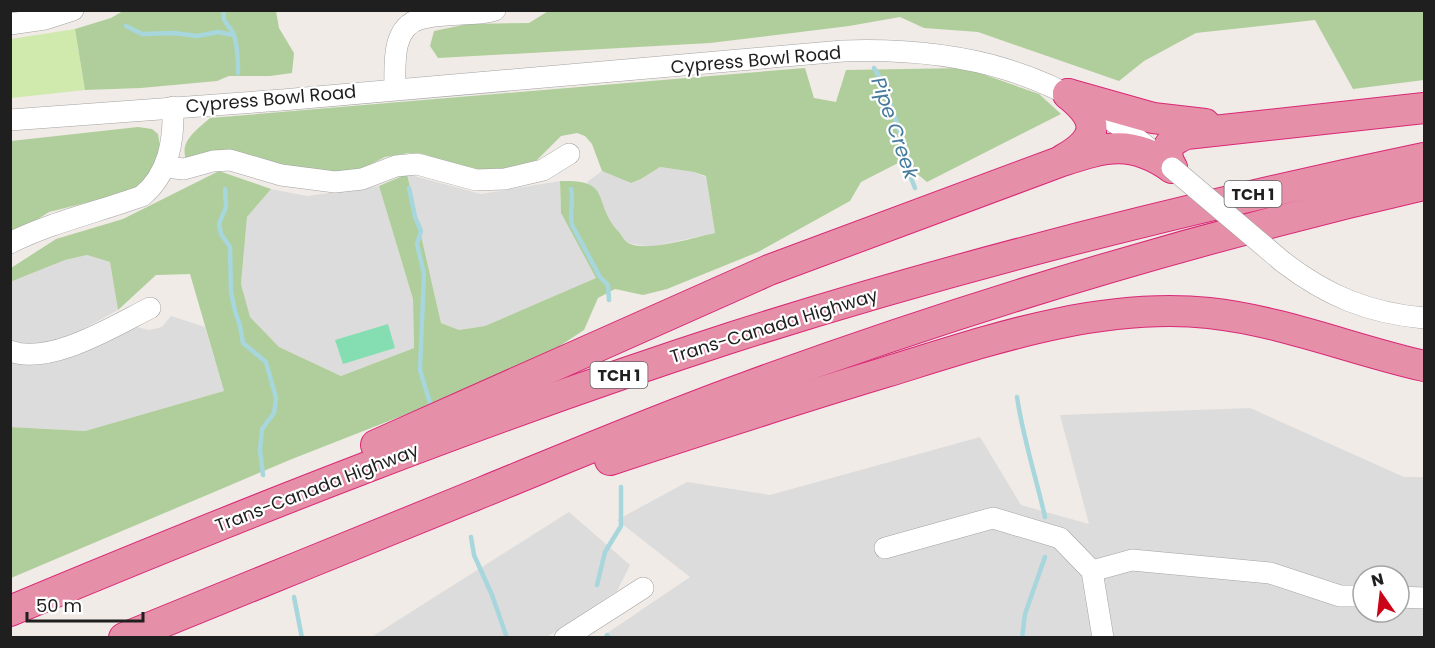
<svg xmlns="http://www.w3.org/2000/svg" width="1435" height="648" font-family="Poppins,sans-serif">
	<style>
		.residential { fill: #dddcdc; fill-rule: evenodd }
		.grass { fill: #d0e9ac }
		.forest { fill: #afce9b }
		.pitch { fill: #85deb2 }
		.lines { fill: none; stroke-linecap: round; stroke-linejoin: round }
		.stream { stroke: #a7d6dd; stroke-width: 4.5 }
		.minor-casing { stroke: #a3a3a3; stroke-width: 22 }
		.highway-casing { stroke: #d92876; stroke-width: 32 }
		.minor { stroke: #fff; stroke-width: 21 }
		.highway { stroke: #e68fa8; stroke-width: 30 }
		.minor-bridge-casing { stroke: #a3a3a3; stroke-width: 22; stroke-linecap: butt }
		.minor-bridge { stroke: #fff; stroke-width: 21 }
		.labels { text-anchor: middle; stroke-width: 4.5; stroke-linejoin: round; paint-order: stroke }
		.shield { fill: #fff; stroke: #626262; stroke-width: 1.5 }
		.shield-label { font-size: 16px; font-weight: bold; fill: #1f1f1f }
		.street-label { font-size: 18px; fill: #1f1f1f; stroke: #fff }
		.water-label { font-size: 20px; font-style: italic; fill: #467b9e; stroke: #fff }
	</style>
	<rect width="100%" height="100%" fill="#f0ebe6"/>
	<g class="residential">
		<polygon points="660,167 694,172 706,177 715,233 650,247 628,243 609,222 587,182 602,171 631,183 641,179"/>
		<polygon points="407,174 481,194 560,181 561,213 596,278 485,326 459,330 441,323"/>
		<polygon points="379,186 413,299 414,348 341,376 279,347 249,317 241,284 247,217 271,189 307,196"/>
		<polygon points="87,255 110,262 118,310 63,340 38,346 11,341 10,282 65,260"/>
		<polygon points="171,316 205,327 224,391 85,431 11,427 10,359 26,364 50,362 136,327 149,330 162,327"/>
		<path d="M1250,408L1404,477H1424V637L600,638L690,577L617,520L687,482L770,495L980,437L1021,505L1089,524L1060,415ZM1363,576H1399V612H1363Z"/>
		<polygon points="569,512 630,565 617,591 547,637 370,638"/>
	</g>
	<polygon class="grass" points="75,29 85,90 11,98 11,39"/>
	<g class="forest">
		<polygon points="550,10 1424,11 1424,80 1353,89 1315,20 1196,33 1144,61 1119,81 978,32 924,28 900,17 849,26 710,43 438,58 430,46 434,31 468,24 529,23"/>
		<polygon points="123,11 276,11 279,28 294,53 292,73 270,76 229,76 217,81 141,88 85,90 75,29 111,18"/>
		<path d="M805,68L814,98L836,102L846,70L965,68L1039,94L1061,114L927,182L902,161L861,182L850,201L758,252L667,289L643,295L615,289L598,298L584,330L529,366L292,459L11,578L10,427L85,431L224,391L190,274L156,275L118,310L110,262L87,255L65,260L10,282L11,268L56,239L123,219L219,171L271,189L247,217L241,284L250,317L279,347L341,376L414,348L413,299L379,186L407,174L441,323L459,330L485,326L596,278L561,213L560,181C614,179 591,202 619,232C621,235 625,241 628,243C647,253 695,237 715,233L706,176L694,172L660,167L641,179L631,183L602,171L592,144L585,136L577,133L561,136L536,161L520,167L503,170L481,171L461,167L423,154L409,153L385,157L353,173L186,159C179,141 198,129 210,118Z"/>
		<polygon points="138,127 152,129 158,134 160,147 157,166 138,187 125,193 49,212 11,236 11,141"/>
	</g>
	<polygon class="pitch" points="388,324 395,348 343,364 335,340"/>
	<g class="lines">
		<g class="stream">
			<path d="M224,10C222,25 228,22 233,33C237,42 238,63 238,73"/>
			<polyline points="126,26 142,34 174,33 197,36 218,32 233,35"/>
			<polyline points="874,68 884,85 899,130 905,145 907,168 915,188"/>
			<polyline points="409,188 415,217 421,231 417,244 424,274 420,370 430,403"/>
			<polyline points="225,189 226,207 219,224 221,234 230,247 231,292 235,311 240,326 243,343 266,362 276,398 274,413 262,429 260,450 263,475"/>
			<path d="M571,189C574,202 569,215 572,225L600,277L608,285L609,300"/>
			<path d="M1017,397C1023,438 1036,477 1045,517"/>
			<polyline points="471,537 474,555 492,595 507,638"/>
			<polyline points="597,585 605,552 621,526 621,487"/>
			<polyline points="294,597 302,638"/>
			<polyline points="607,635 609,638"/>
			<polyline points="1022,638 1025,614 1045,557"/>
		</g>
		<g class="minor-casing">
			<g id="minor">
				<polyline points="10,24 45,19 73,10"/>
				<path d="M395,89C395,66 391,27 420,19C433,15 448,15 462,14C473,13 485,14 495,10"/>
				<path d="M10,120L282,100L843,51C963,47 1058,72 1151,150"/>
				<polyline points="165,167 184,169 213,161 230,160 281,175 335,182 362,179 396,166 417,164 476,180 505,179 543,170 569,154"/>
				<path d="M10,243C52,222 98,212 142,196C169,174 174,140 173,107"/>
				<path d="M1283,262C1327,296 1369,313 1424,318"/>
				<path d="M10,351C50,366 114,326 150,308"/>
				<polyline points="885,548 993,518 1060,538 1092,571 1103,638"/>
				<polyline points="1092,571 1132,560 1270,573 1340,596 1363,596"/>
				<polyline points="1399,597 1424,598"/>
				<polyline points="565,638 643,588"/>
			</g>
		</g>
		<g class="highway-casing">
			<g id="highway">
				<polyline points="1068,94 1153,118 1205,124"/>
				<path d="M1064,159C1101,138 1099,119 1068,94"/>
				<path d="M1172,168C1162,149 1168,142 1186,134L1424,108"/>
				<path d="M376,445L769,270L1062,161C1106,147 1131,139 1172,168"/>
				<path d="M610,460C701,430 793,400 886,372C990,340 1098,302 1209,313C1283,321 1353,350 1424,366"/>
				<path d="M10,611C247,512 486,417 730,338C958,265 1190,207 1424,158"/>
				<path d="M124,638C243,589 364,541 483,492C571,456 658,419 747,387C969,306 1194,238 1424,185"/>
			</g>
		</g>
		<use href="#minor" class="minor"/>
		<use href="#highway" class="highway"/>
		<g class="minor-bridge-casing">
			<polyline id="minor-bridge" points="1172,168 1283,262"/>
		</g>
		<use href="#minor-bridge" class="minor-bridge"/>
	</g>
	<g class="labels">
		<g class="shield">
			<rect x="1224.5" y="181" width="57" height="26" rx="4.5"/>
			<rect x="590.5" y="362" width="57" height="26" rx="4.5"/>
		</g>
		<g class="shield-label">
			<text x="1253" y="200">TCH 1</text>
			<text x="619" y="381">TCH 1</text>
		</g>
		<g class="street-label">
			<text transform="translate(756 60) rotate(-5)" y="6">Cypress Bowl Road</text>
			<text transform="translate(271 99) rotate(-5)" y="6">Cypress Bowl Road</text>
			<text transform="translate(774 326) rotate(-17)" y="6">Trans-Canada Highway</text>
			<text transform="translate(317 488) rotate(-21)" y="6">Trans-Canada Highway</text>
		</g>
		<g class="water-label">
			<text transform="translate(895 128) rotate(71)" y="7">Pipe Creek</text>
		</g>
	</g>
	<rect width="1435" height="648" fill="none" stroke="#1f1f1f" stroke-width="24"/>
	<g transform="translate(1381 594) rotate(346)"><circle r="28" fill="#ffffff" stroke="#a5a5a5" stroke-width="1.5"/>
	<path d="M0-4.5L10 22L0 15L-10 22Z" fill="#cb0317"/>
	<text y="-9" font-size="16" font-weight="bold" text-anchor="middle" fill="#1f1f1f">N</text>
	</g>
	<path d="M27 612v9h116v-9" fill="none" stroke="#1f1f1f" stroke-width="3"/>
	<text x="36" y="612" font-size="18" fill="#1f1f1f" stroke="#ffffff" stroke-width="4.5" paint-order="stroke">50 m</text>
</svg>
